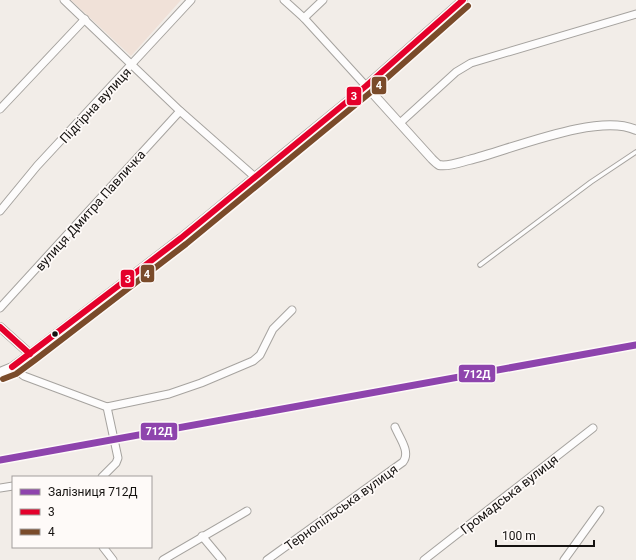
<svg xmlns="http://www.w3.org/2000/svg" width="636" height="560" font-family="Roboto,sans-serif">
	<style>
		.education { fill: #f0e1d8 }
		.lines { fill: none; stroke-linecap: round; stroke-linejoin: round }
		.service-casing { stroke: #a6a39f; stroke-width: 5.5 }
		.minor-casing { stroke: #a6a39f; stroke-width: 9 }
		.tertiary-casing { stroke: #a6a39f; stroke-width: 10 }
		.service { stroke: #fdfcfc; stroke-width: 3.5 }
		.minor { stroke: #fdfcfc; stroke-width: 7 }
		.tertiary { stroke: #fdfcfc; stroke-width: 8 }
		.bus-1-casing { stroke: #fefaf8; stroke-width: 9 }
		.bus-2-casing { stroke: #fefaf8; stroke-width: 9 }
		.bus-1 { stroke: #e4002b; stroke-width: 6 }
		.bus-2 { stroke: #7a4b2a; stroke-width: 6 }
		.rail-1-casing { stroke: #fefaf8; stroke-width: 10 }
		.rail-1 { stroke: #8e44ad; stroke-width: 7 }
		.bus-dot { fill: #151210; stroke: #fefaf8; stroke-width: 1.5 }
		.labels { text-anchor: middle; stroke-width: 3.5; stroke-linejoin: round; paint-order: stroke }
		.street-label { font-size: 13px; fill: #151210; stroke: #fefaf8 }
		.line-badge { stroke: #fefaf8; stroke-width: 1.5 }
		.badge-label { font-size: 11px; text-anchor: middle; font-weight: bold; fill: #fff }
	</style>
	<rect width="100%" height="100%" fill="#f2ede8"/>
	<polygon class="education" points="71,0 181,0 131,56"/>
	<g class="lines">
		<g class="service-casing">
			<polyline id="service" points="480,265 591,182 636,152"/>
		</g>
		<g class="minor-casing">
			<g id="minor">
				<polyline points="64,0 180,111 255,177"/>
				<polyline points="284,0 304,18 366,86"/>
				<polyline points="304,18 323,0"/>
				<polyline points="0,109 85,19"/>
				<polyline points="400,123 456,72 471,63 636,14"/>
				<polyline points="0,211 37,166 191,0"/>
				<polyline points="0,308 180,111"/>
				<polyline points="12,367 24,376 107,407 169,394 201,383 253,361 260,355 273,329 292,310"/>
				<polyline points="102,477 116,463 118,458 107,407"/>
				<polyline points="0,488 13,486"/>
				<polyline points="202,536 222,560"/>
				<polyline points="103,547 113,560"/>
				<polyline points="163,560 247,511"/>
				<path d="M267,560L403,462C411,452 399,437 395,427"/>
				<polyline points="424,560 593,428"/>
				<polyline points="564,560 600,510"/>
			</g>
		</g>
		<g class="tertiary-casing">
			<g id="tertiary">
				<path d="M366,86L432,159C434,161 437,164 439,165C448,167 461,162 469,160C510,150 598,112 636,130"/>
				<polyline points="0,327 30,354"/>
				<polyline points="0,372 12,367 30,354 181,238 255,177 366,86 463,0"/>
			</g>
		</g>
		<use href="#service" class="service"/>
		<use href="#minor" class="minor"/>
		<use href="#tertiary" class="tertiary"/>
		<g class="bus-1-casing">
			<g id="bus-1">
				<polyline points="0,327 30,354"/>
				<polyline points="12,367 181,238 366,86 463,0"/>
			</g>
		</g>
		<g class="bus-2-casing">
			<polyline id="bus-2" points="3,379 16,374 35,360 186,244 371,92 468,6"/>
		</g>
		<use href="#bus-1" class="bus-1"/>
		<use href="#bus-2" class="bus-2"/>
		<g class="rail-1-casing">
			<polyline id="rail-1" points="0,460 636,345"/>
		</g>
		<use href="#rail-1" class="rail-1"/>
	</g>
	<circle class="bus-dot" cx="55" cy="334" r="3.5"/>
	<g class="labels">
		<g class="street-label">
			<text transform="translate(95 105) rotate(-47)" y="5">Підгірна вулиця</text>
			<text transform="translate(90 210) rotate(-48)" y="5">вулиця Дмитра Павличка</text>
			<text transform="translate(509 494) rotate(-38)" y="5">Громадська вулиця</text>
			<text transform="translate(341 507) rotate(-36)" y="5">Тернопільська вулиця</text>
		</g>
	</g>
	<g class="line-badge">
		<rect x="371" y="76" width="16" height="19" rx="4" fill="#7a4b2a"/>
		<rect x="346" y="86" width="16" height="20" rx="4" fill="#e4002b"/>
		<rect x="140" y="264" width="15" height="19" rx="4" fill="#7a4b2a"/>
		<rect x="120" y="269" width="15" height="19" rx="4" fill="#e4002b"/>
		<rect x="458" y="364" width="38" height="19" rx="4" fill="#8e44ad"/>
		<rect x="140" y="422" width="38" height="19" rx="4" fill="#8e44ad"/>
	</g>
	<g class="badge-label">
		<text x="379" y="89">4</text>
		<text x="354" y="100">3</text>
		<text x="147" y="278">4</text>
		<text x="128" y="283">3</text>
		<text x="477" y="378">712Д</text>
		<text x="159" y="435">712Д</text>
	</g>
	<rect x="12" y="476" width="140" height="72" fill="#fefaf8" stroke="#a19d9b"/>
	<rect x="20" y="489" width="20" height="6" fill="#8e44ad" stroke="#a19d9b"/>
	<text x="48" y="496" font-size="12" fill="#151210">Залізниця 712Д</text>
	<rect x="20" y="509" width="20" height="6" fill="#e4002b" stroke="#a19d9b"/>
	<text x="48" y="516" font-size="12" fill="#151210">3</text>
	<rect x="20" y="529" width="20" height="6" fill="#7a4b2a" stroke="#a19d9b"/>
	<text x="48" y="536" font-size="12" fill="#151210">4</text>
	<path d="M496 540v6h98v-6" fill="none" stroke="#151210" stroke-width="2"/>
	<text x="502" y="540" font-size="12" fill="#151210" stroke="#fefaf8" stroke-width="3" paint-order="stroke">100 m</text>
</svg>
